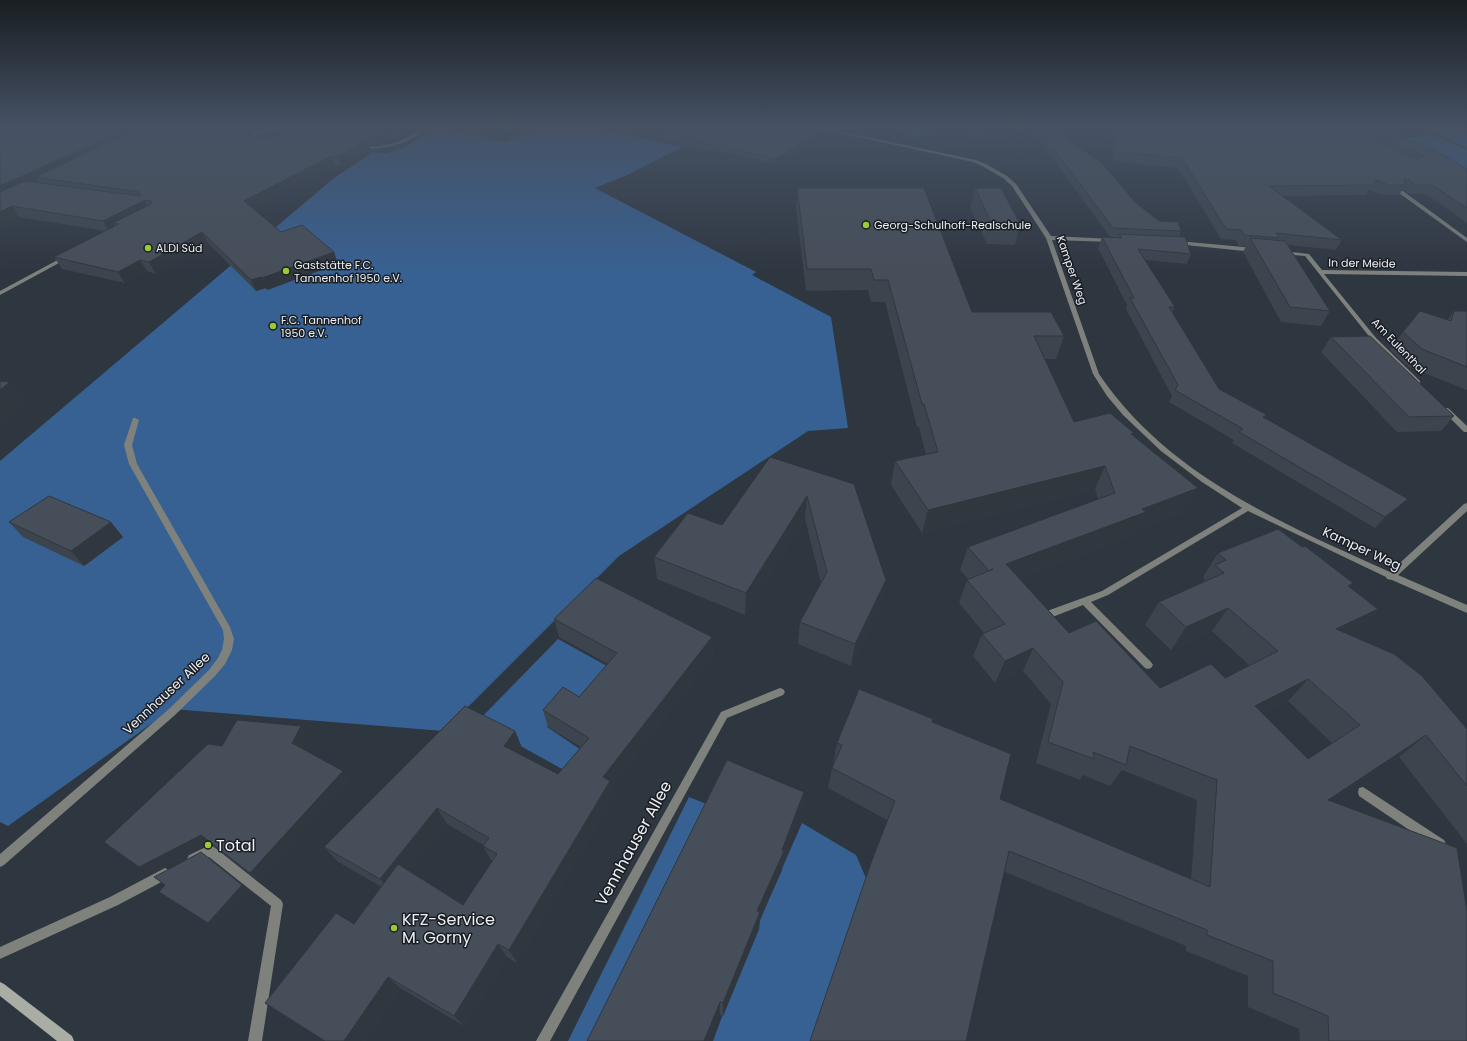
<svg xmlns="http://www.w3.org/2000/svg" width="1467" height="1041" font-family="Poppins,sans-serif">
	<style>
		.green { fill: #376193 }
		.lines { fill: none; stroke-linecap: round; stroke-linejoin: round }
		.service { fill: #7f827c; fill-rule: evenodd }
		.minor { fill: #7f827c; fill-rule: evenodd }
		.secondary { fill: #a9ada4; fill-rule: evenodd }
		.wall { fill: #3c444d; fill-rule: evenodd }
		.shaded-wall { fill: #31373e }
		.building { fill: #464f59; stroke: #31373e; fill-rule: evenodd }
		.poi-dot { fill: #98cb37; stroke: #191d21; stroke-width: 1.5 }
		.labels { text-anchor: middle; stroke-width: 3; stroke-linejoin: round; paint-order: stroke }
		.far-poi-label { font-size: 11px; fill: #ebf0f7; stroke: #191d21; text-anchor: start }
		.far-street-label { font-size: 11px; fill: #ebf0f7; stroke: #191d21 }
		.street-label { font-size: 13px; fill: #ebf0f7; stroke: #191d21 }
		.near-street-label { font-size: 16px; fill: #ebf0f7; stroke: #191d21 }
		.near-poi-label { font-size: 16px; fill: #ebf0f7; stroke: #191d21; text-anchor: start }
	</style>
	<rect width="100%" height="100%" fill="#2e3640"/>
	<g class="green">
		<path d="M436,127L506,142L536,127H593L682,147L627,175L595,188L756,272L752,275L831,317L848,428L808,431L619,556L444,731L172,709L8,826L0,822V461L334,178L373,152C395,158 419,138 436,127Z"/>
		<polygon points="898,127 923,127 932,134 909,137"/>
		<polygon points="1423,127 1467,127 1467,148"/>
		<polygon points="1434,135 1467,150 1467,170 1395,140"/>
		<polygon points="558,639 616,671 583,712 568,703 547,727 590,756 573,775 477,722"/>
		<polygon points="689,797 709,805 592,1041 568,1041"/>
		<path d="M802,823L856,855L866,878L811,1041H713C740,967 770,895 802,823Z"/>
	</g>
	<g class="lines">
		<g class="service">
			<polygon points="1051,127 1055,127 1058,136 1054,136"/>
			<polygon points="65,256 70,257 0,295 0,291"/>
			<polygon points="133,418 135,418 139,420 132,445 137,464 230,627 234,639 232,650 225,664 215,676 175,715 4,865 0,867 0,854 169,709 209,670 218,658 222,650 224,639 223,630 129,464 124,445"/>
			<polygon points="1363,787 1444,840 1446,844 1444,848 1440,850 1436,848 1359,796 1358,792 1359,788"/>
			<polygon points="210,845 214,847 281,900 283,904 262,1041 248,1041 271,906 209,857 193,865 189,863 187,859 189,855"/>
			<polygon points="165,868 169,870 171,874 169,878 118,905 0,959 0,947 110,897"/>
		</g>
		<g class="minor">
			<path d="M274,127L290,128L297,133C294,137 292,140 288,142C278,147 252,150 246,139L259,130ZM275,129L288,130L293,133C284,145 262,148 250,139L261,132Z"/>
			<path d="M423,127H428C409,145 385,150 360,148L358,147L360,146C386,148 402,143 423,127Z"/>
			<path d="M812,127H820L976,160L986,164L1007,176L1016,184L1051,236L1113,239L1114,240L1111,242L1052,240L1099,374C1168,476 1282,523 1390,572L1464,504L1467,503V511L1398,575L1467,605V613L1392,580L1387,579L1386,577L1248,511L1108,595L1091,602L1151,662L1153,665L1151,668L1148,669L1145,668L1083,605L1050,618L1047,617L1046,614L1047,611L1102,591L1242,508L1202,482L1161,451L1123,415L1107,396L1093,374L1046,238L1012,186L1003,178L982,166L973,162Z"/>
			<polygon points="1399,191 1403,191 1467,238 1467,242 1399,193"/>
			<polygon points="1178,241 1254,248 1257,250 1254,252 1176,244 1176,242"/>
			<polygon points="1284,251 1309,254 1322,270 1467,272 1467,276 1324,274 1376,338 1420,381 1420,383 1416,383 1372,340 1305,256 1282,254 1282,252"/>
			<polygon points="1444,408 1448,408 1467,426 1467,432 1464,432 1444,412 1443,410"/>
			<polygon points="780,688 783,689 785,692 783,695 727,718 550,1041 536,1041 721,712"/>
		</g>
		<polygon class="secondary" points="0,982 4,984 72,1036 74,1041 57,1041 0,996"/>
	</g>
	<g class="wall">
		<polygon points="0,127 259,129 249,135 262,138 278,136 294,132 293,128 291,127 413,127 397,137 391,136 377,145 368,144 370,149 342,167 335,166 254,209 281,232 334,252 338,264 267,290 266,288 256,291 208,243 156,274 147,271 125,283 62,269 54,257 105,231 19,217 0,226"/>
		<polygon points="960,127 1019,127 1017,135 977,139"/>
		<polygon points="1033,127 1049,127 1135,202 1159,221 1181,231 1179,237 1191,254 1187,264 1145,260 1175,307 1172,313 1219,389 1265,418 1398,510 1375,528 1232,443 1234,440 1169,402 1172,396 1126,309 1127,305 1098,248 1102,237 1117,238 1118,237 1110,237 1032,131"/>
		<polygon points="1110,127 1381,127 1467,169 1467,223 1426,194 1410,194 1403,190 1402,190 1399,195 1383,195 1369,190 1366,195 1282,196 1342,240 1336,250 1288,245 1330,311 1321,326 1281,322 1243,252 1246,246 1239,246 1236,240 1221,239 1178,168 1114,161 1110,129"/>
		<polygon points="664,131 816,133 816,140 775,165 716,150 713,152 664,138"/>
		<path d="M797,188L972,312L1064,336L1056,359H1044L1074,422L1133,435L1184,512L1136,530L1133,536L1020,579L1069,633L1160,688L1225,678L1249,665L1212,631L1171,650L1145,625L1159,602L1203,582L1205,579L1203,577L1218,553L1302,547L1353,583L1350,587L1378,609L1356,632L1349,635L1467,729V844L1399,757L1332,801L1467,1041H1300L1299,1029L1248,1007V976L1186,951V946L1005,872L887,820L828,788L832,768L833,764L837,743L932,722L1000,799L1191,879L1197,800L1122,770L1110,786L1083,775L1080,780L1036,763L1051,704L1023,671L995,683L973,656L982,634L984,633L959,603L967,580L968,579L960,570L968,547L1098,499L1095,489L922,533L891,485L895,461L926,455L919,427H917L885,302H871L868,290L806,291L796,208ZM1288,701L1332,743L1308,759L1262,714Z"/>
		<polygon points="975,188 1020,224 1015,245 987,244 970,208"/>
		<polygon points="1454,311 1467,311 1467,390 1409,367 1390,350 1403,332 1447,320"/>
		<polygon points="1331,337 1454,416 1441,431 1397,432 1321,352"/>
		<polygon points="770,457 886,580 881,603 851,666 798,644 800,622 821,583 805,519 745,615 657,579 654,557 722,525"/>
		<polygon points="9,522 123,537 84,566 23,537"/>
		<path d="M554,619L712,637L713,655L612,787L614,796L517,963L507,957L464,1026L400,988L365,1041H325L354,924L382,887L338,862L324,847L515,731L522,748L518,753L558,774L581,747L548,727L543,710L579,697L608,664L559,637ZM447,824L483,845V846L491,860L493,861L463,905L409,871Z"/>
		<polygon points="308,735 301,748 343,771 349,780 259,881 211,844 150,874 104,842 222,746"/>
		<polygon points="804,792 801,812 783,859 782,870 760,919 759,929 723,1016 720,1015 587,1041"/>
	</g>
	<g class="shaded-wall">
		<polygon points="131,127 157,127 35,177 38,182 0,199 0,186"/>
		<polygon points="243,127 266,127 259,129 245,138 242,134 241,128"/>
		<polygon points="387,127 388,127 391,136 377,145 374,135"/>
		<polygon points="395,127 413,127 397,137"/>
		<polygon points="980,127 1019,127 1017,135 977,139"/>
		<polygon points="816,133 816,140 775,165 775,159"/>
		<polygon points="367,139 370,149 342,167 338,157"/>
		<polygon points="716,144 716,150 713,152 713,145"/>
		<polygon points="331,156 335,166 249,211 244,201"/>
		<polygon points="145,200 150,211 119,224 113,223 117,228 109,232 103,221"/>
		<polygon points="12,206 19,217 0,226 0,212"/>
		<polygon points="202,232 208,243 156,274 149,262"/>
		<polygon points="334,252 338,264 267,290 262,278"/>
		<polygon points="0,255 6,263 0,266"/>
		<polygon points="140,260 147,271 125,283 118,272"/>
		<polygon points="261,277 266,288 256,291 251,280"/>
		<polygon points="10,382 27,403 0,425 0,390"/>
		<polygon points="1105,466 1095,489 922,533 928,510"/>
		<polygon points="1198,488 1184,512 1136,530 1133,536 997,588 1006,564 1142,509"/>
		<polygon points="807,496 805,519 745,615 746,593"/>
		<polygon points="1408,499 1398,510 1375,528 1385,517"/>
		<polygon points="111,522 123,537 84,566 71,551"/>
		<polygon points="886,580 881,603 851,666 855,644"/>
		<polygon points="1228,608 1212,631 1171,650 1186,627"/>
		<polygon points="1378,609 1356,632 1315,652 1336,629"/>
		<polygon points="712,637 713,655 612,787 614,796 517,963 509,950 603,777"/>
		<polygon points="1033,648 1023,671 995,683 1005,661"/>
		<polygon points="1308,679 1288,701 1235,728 1255,706"/>
		<polygon points="301,726 308,735 299,752 292,743"/>
		<polygon points="515,731 522,748 511,762 504,746"/>
		<polygon points="1426,735 1399,757 1304,820 1328,800"/>
		<polygon points="343,771 349,780 259,881 250,873"/>
		<polygon points="804,792 801,812 783,859 782,870 760,919 759,929 723,1016 723,1003 757,911"/>
		<polygon points="437,808 447,824 392,892 380,879"/>
		<polygon points="201,835 211,844 150,874 139,867"/>
		<polygon points="242,885 250,891 216,929 208,923"/>
		<polygon points="498,944 507,957 464,1026 454,1016"/>
		<polygon points="388,977 400,988 365,1041 344,1041"/>
		<polygon points="720,1002 720,1015 710,1041 704,1041"/>
	</g>
	<g class="building">
		<polygon points="0,127 131,127 0,186"/>
		<polygon points="144,127 243,127 241,128 242,134 262,138 278,136 286,132 367,139 338,157 331,156 244,201 281,232 302,225 334,252 262,278 261,277 251,280 202,232 149,262 140,260 118,272 54,257 119,224 113,223 151,204 151,201 145,200 103,221 12,206 0,212 0,192 25,181 140,196 139,192 35,177"/>
		<polygon points="292,127 387,127 374,135"/>
		<polygon points="668,127 785,127 816,133 775,159 716,144 713,145 664,131"/>
		<polygon points="1038,127 1049,127 1102,163 1135,202 1159,221 1178,222 1181,231 1113,228"/>
		<polygon points="1114,127 1349,127 1417,159 1423,157 1422,155 1362,127 1381,127 1445,156 1467,169 1467,208 1432,185 1416,185 1409,180 1404,180 1405,185 1389,185 1375,180 1372,185 1269,186 1342,240 1276,233 1279,238 1244,235 1241,230 1226,229 1182,158 1117,152"/>
		<path d="M797,188H924L972,312H1051L1064,336H1034L1074,422L1110,413L1134,433L1131,434L1198,488L1142,509L1146,512L1006,564L1069,633L1096,621L1160,688L1211,664L1225,678L1278,651L1228,608L1186,627L1159,602L1224,573L1215,565L1226,560L1218,553L1278,529L1302,547L1305,546L1353,583L1348,586L1378,609L1336,629L1394,654L1422,676L1467,729V786L1426,735L1328,800L1457,848L1467,911V1041H1329L1328,1016L1273,993V961L1207,935V930L1009,851L966,1041H810L872,860L895,801L832,768L842,745L837,743L859,689L933,719L932,722L1011,754L1000,799L1210,887L1217,780L1130,746L1126,765L1093,752L1094,759L1048,742L1063,682L1033,648L1005,661L982,634L1005,624L967,580L993,569L989,571L968,547L1115,493L1105,466L928,510L895,461L938,452L924,404H922L888,280H874L871,269H807ZM1308,679L1360,725L1308,759L1255,706Z"/>
		<polygon points="975,188 1001,188 1020,224 992,224"/>
		<polygon points="1119,234 1185,237 1191,254 1138,249 1175,307 1169,307 1219,389 1267,415 1263,417 1408,499 1385,517 1239,432 1243,429 1175,390 1178,385 1130,298 1134,298 1102,237 1122,238"/>
		<polygon points="1250,238 1285,241 1330,311 1290,307"/>
		<polygon points="1420,311 1451,321 1454,311 1467,311 1467,367 1422,349 1403,332"/>
		<polygon points="1370,336 1454,416 1409,417 1331,337"/>
		<polygon points="0,381 10,382 0,390"/>
		<polygon points="770,457 854,484 886,580 855,644 800,622 827,572 807,496 746,593 654,557 688,513 722,525"/>
		<polygon points="49,496 111,522 71,551 9,522"/>
		<polygon points="596,578 712,637 603,777 610,781 509,950 498,944 454,1016 388,977 344,1041 325,1041 265,1003 336,913 354,924 398,864 463,905 497,854 483,846 489,838 437,808 380,879 324,847 465,706 515,731 504,746 558,774 589,738 543,710 563,687 579,697 617,653 554,619"/>
		<polygon points="237,720 301,726 292,743 343,771 250,873 201,835 139,867 104,842 208,744 222,746"/>
		<polygon points="727,760 804,792 782,850 784,851 757,911 760,912 723,1003 720,1002 704,1041 587,1041"/>
		<polygon points="201,852 242,885 208,923 159,892 165,885 154,877"/>
	</g>
	<linearGradient id="sky" x2="0" y2="1"><stop stop-color="#191e23"/><stop offset="0.47" stop-color="#465264"/><stop offset="1" stop-color="#465264" stop-opacity="0"/></linearGradient>
	<rect width="1467" height="273" fill="url(#sky)"/>
	<g class="poi-dot">
		<circle cx="866" cy="225" r="4"/>
		<circle cx="148" cy="248" r="4"/>
		<circle cx="286" cy="271" r="4"/>
		<circle cx="273" cy="326" r="4"/>
		<circle cx="208" cy="845" r="4"/>
		<circle cx="394" cy="928" r="4"/>
	</g>
	<g class="labels">
		<g class="far-poi-label">
			<text x="874" y="229">Georg-Schulhoff-Realschule</text>
			<text x="156" y="252">ALDI Süd</text>
			<text x="294" y="269">Gaststätte F.C.<tspan x="294" dy="13">Tannenhof 1950 e.V.</tspan></text>
			<text x="281" y="324">F.C. Tannenhof<tspan x="281" dy="13">1950 e.V.</tspan></text>
		</g>
		<g class="far-street-label">
			<text transform="translate(1362 263) rotate(1)" y="4">In der Meide</text>
			<text transform="translate(1072 270) rotate(71)" y="4">Kamper Weg</text>
			<text transform="translate(1399 346) rotate(46)" y="4">Am Eulenthal</text>
		</g>
		<g class="street-label">
			<text transform="translate(1362 548) rotate(25)" y="5">Kamper Weg</text>
			<text transform="translate(166 693) rotate(-43)" y="5">Vennhauser Allee</text>
		</g>
		<g class="near-street-label">
			<text transform="translate(633 843) rotate(-61)" y="6">Vennhauser Allee</text>
		</g>
		<g class="near-poi-label">
			<text x="216" y="851">Total</text>
			<text x="402" y="925">KFZ-Service<tspan x="402" dy="18">M. Gorny</tspan></text>
		</g>
	</g>
</svg>
